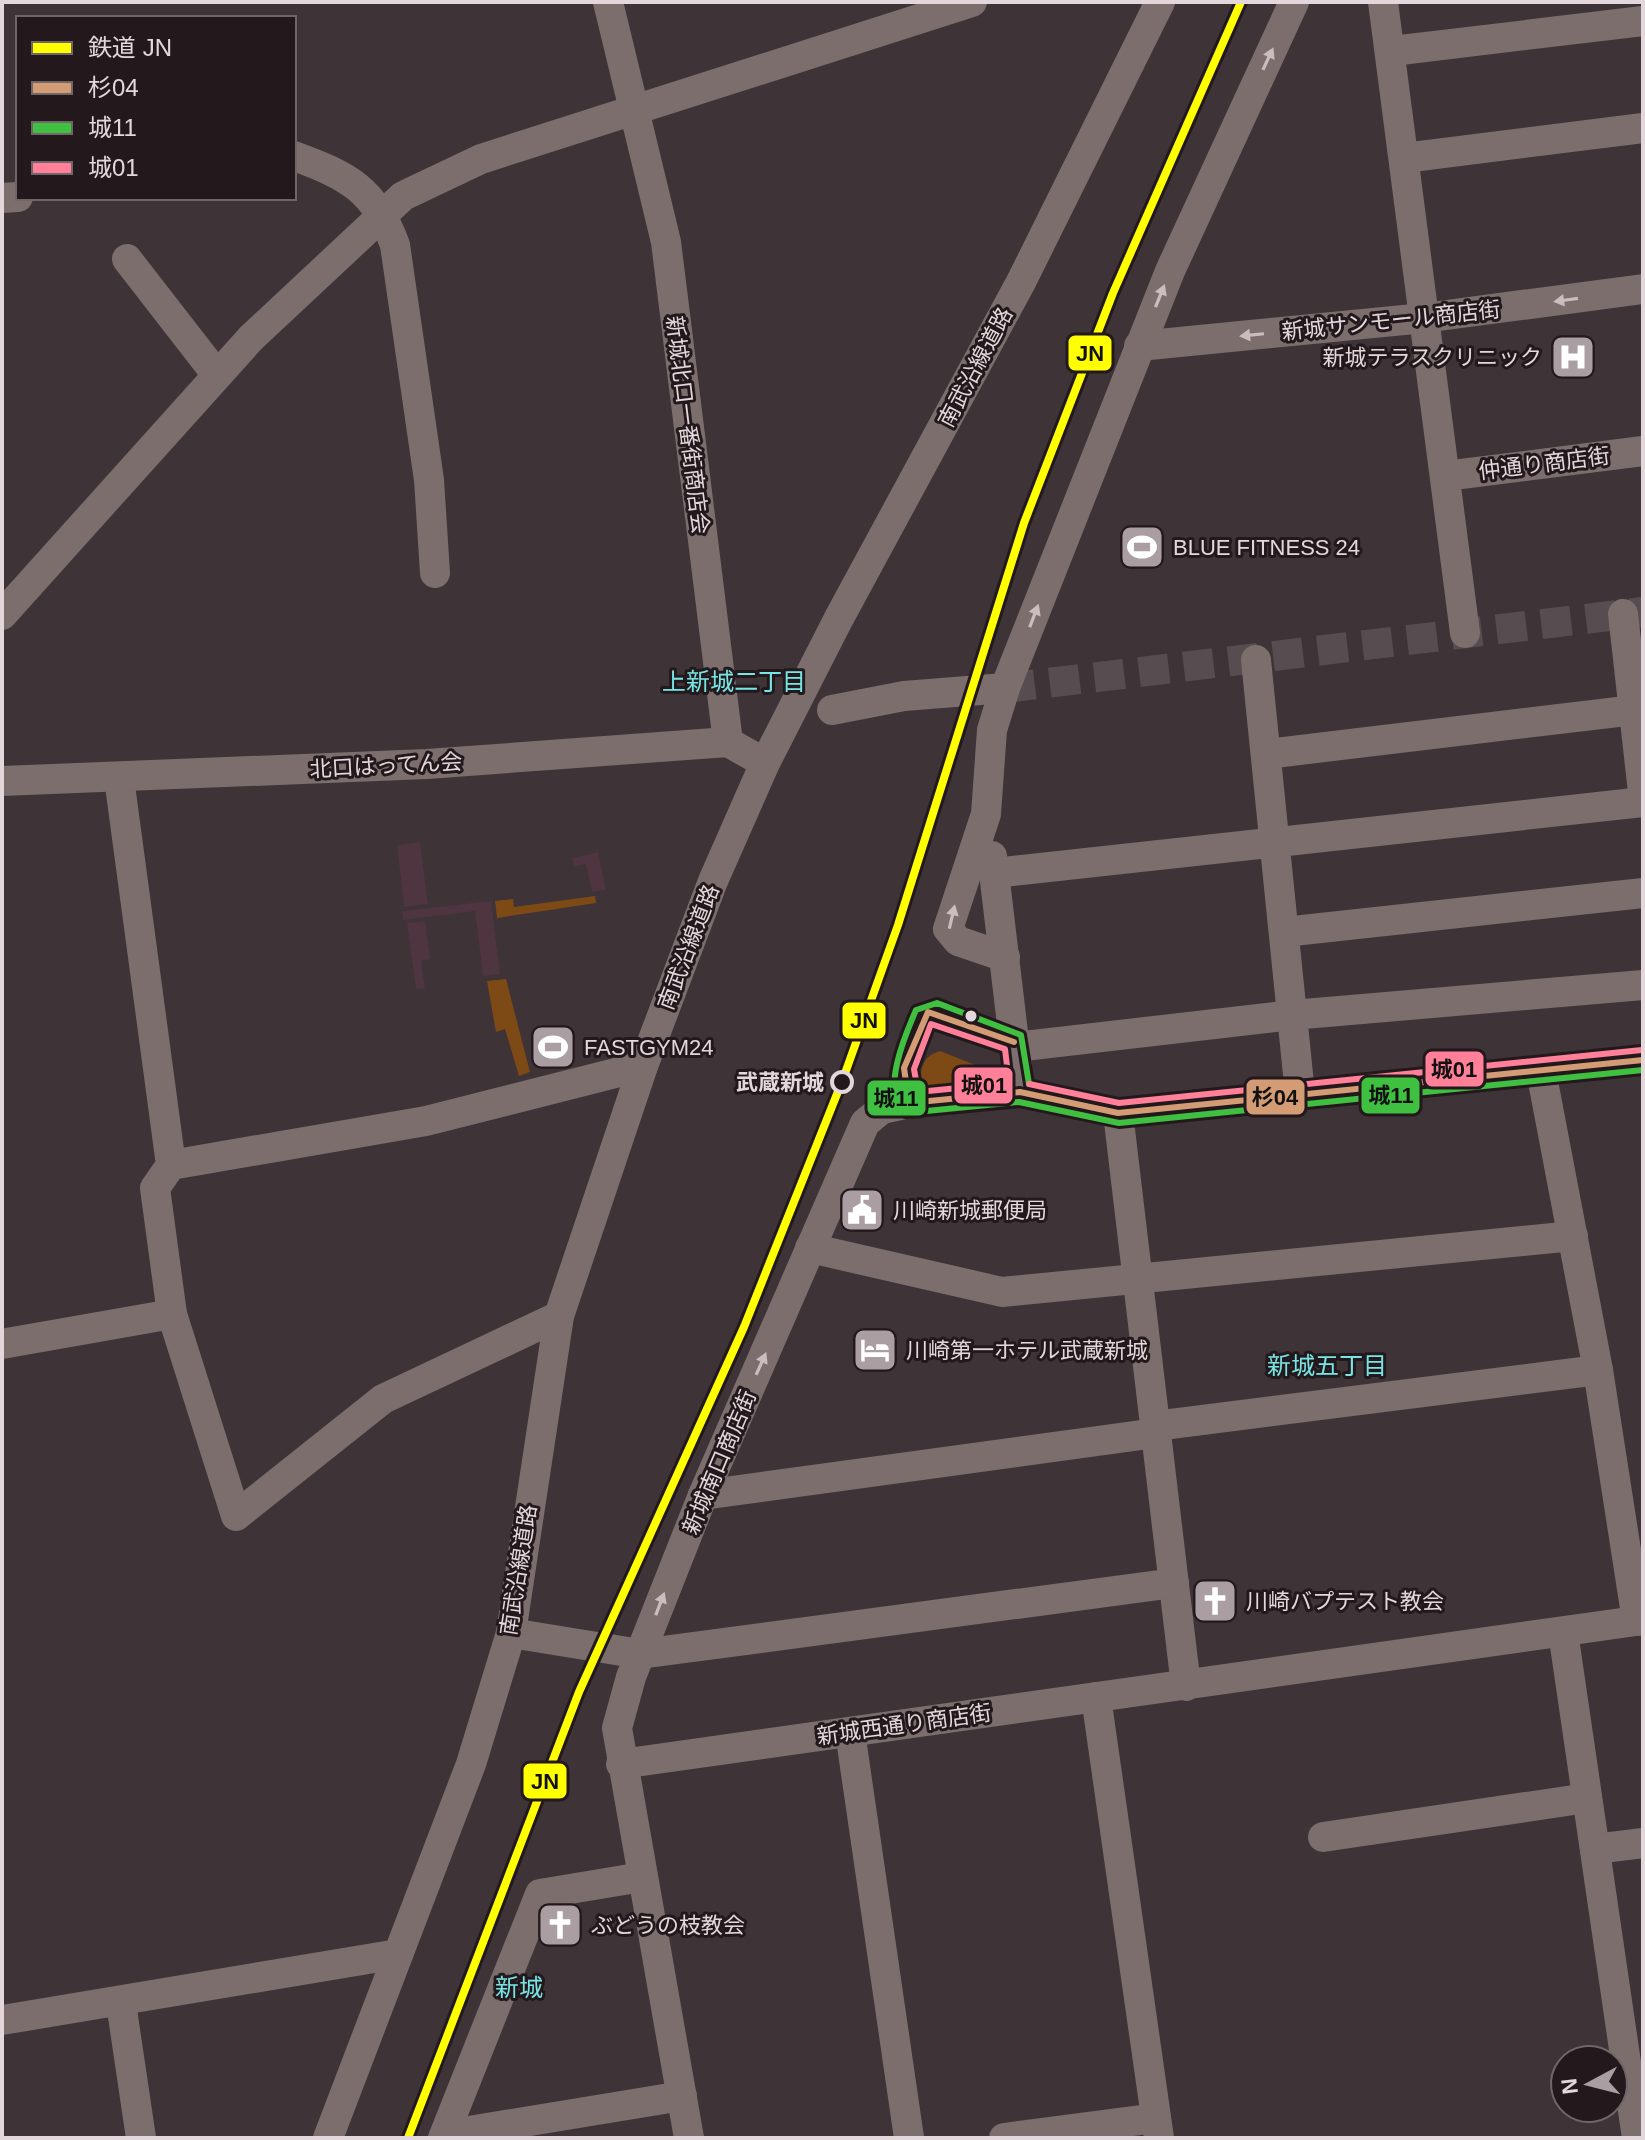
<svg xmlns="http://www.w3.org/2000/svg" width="1645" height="2140" font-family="Helvetica,'Noto Sans JP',sans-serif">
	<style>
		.built { fill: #4e353f }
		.green { fill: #7d4915 }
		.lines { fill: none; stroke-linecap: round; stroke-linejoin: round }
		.minor-tunnel { stroke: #574c50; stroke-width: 30; stroke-dasharray: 30 15; stroke-linecap: butt }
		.minor { stroke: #7b6e6d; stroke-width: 30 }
		.bus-1-casing { stroke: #23191d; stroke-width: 12 }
		.bus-2-casing { stroke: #23191d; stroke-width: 12 }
		.bus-3-casing { stroke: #23191d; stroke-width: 12 }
		.bus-1 { stroke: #d39c74; stroke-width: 6 }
		.bus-2 { stroke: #40c040; stroke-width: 6 }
		.bus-3 { stroke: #ff8098; stroke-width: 6 }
		.rail-1-casing { stroke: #23191d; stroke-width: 14 }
		.rail-1 { stroke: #ff0; stroke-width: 8 }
		.oneway { fill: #cabdc0 }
		.bus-dot { fill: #e4d7db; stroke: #23191d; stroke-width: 3 }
		.stop-dot { fill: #23191d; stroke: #e4d7db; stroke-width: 4 }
		.labels { text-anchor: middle; stroke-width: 6; stroke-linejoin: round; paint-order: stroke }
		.street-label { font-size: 22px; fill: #e4d7db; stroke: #23191d }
		.poi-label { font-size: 22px; fill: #e4d7db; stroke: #23191d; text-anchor: start }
		.stop-label { font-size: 22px; font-weight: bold; fill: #e4d7db; stroke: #23191d; text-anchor: end }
		.neighbourhood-label { font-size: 24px; fill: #78e5e5; stroke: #23191d }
		.line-badge { stroke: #23191d; stroke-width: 3 }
		.pale-badge-label { font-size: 22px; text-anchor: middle; font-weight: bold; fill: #111 }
	</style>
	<rect width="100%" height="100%" fill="#3e3337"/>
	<g class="built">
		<polygon points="420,842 428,904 404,907 397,845"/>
		<polygon points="598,852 606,890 592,892 586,864 574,867 572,858"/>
		<polygon points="491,901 500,974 483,976 475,911 403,920 402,911"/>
		<polygon points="425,921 430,959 421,961 425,988 416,989 407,923"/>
	</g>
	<g class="green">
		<polygon points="595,896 596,903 497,918 495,901 513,899 514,907"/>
		<polygon points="506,979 530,1072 519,1076 505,1029 496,1032 487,981"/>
		<path d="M940,1051L988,1070L981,1081L925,1086L920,1077C923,1062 925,1056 940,1051Z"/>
	</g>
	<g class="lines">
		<polyline class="minor-tunnel" points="1005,688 1643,612"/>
		<g class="minor">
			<polyline points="608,2 666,242 728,742"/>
			<polyline points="1383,2 1465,633"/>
			<polyline points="1392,51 1643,21"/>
			<path d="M294,156C349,176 375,190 395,245L429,480L435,573"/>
			<polyline points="1404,158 1643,128"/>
			<polyline points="2,198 18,197"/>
			<polyline points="127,259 217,375"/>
			<polyline points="1139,346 1424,318 1643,289"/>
			<polyline points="1445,476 1643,451"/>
			<polyline points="1623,614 1643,792"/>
			<polyline points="2,615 251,338 403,196 481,159 972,2"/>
			<polyline points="1256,660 1300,1094"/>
			<polyline points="832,710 904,696 1005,688"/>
			<polyline points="1266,754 1643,709"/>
			<polyline points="119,778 171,1165 155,1188 172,1314 236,1516 383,1399 559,1316"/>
			<polyline points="2,781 427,764 728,742 765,763"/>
			<polyline points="992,856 1017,1066"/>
			<polyline points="994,873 1643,802"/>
			<polyline points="1284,932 1643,893"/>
			<polyline points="1005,957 958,941 948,929 986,814 992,730 1005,688 1170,271 1294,2"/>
			<polyline points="1015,1047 1292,1015 1643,985"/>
			<polyline points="1541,1071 1598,1370 1637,1621"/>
			<polyline points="1118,1113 1186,1686"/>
			<polyline points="171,1165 426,1121 643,1066"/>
			<polyline points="810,1248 1002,1292 1573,1236"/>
			<polyline points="2,1344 172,1314"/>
			<polyline points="1155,1426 1598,1370"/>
			<polyline points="703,1495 1156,1433"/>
			<polyline points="1563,1632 1637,2138"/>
			<polyline points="511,1633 640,1654 1174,1583"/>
			<polyline points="1096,1697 1159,2138"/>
			<polyline points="850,1732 909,2138"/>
			<polyline points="621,1764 1643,1620"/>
			<polyline points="1323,1837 1587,1798"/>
			<polyline points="1595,1849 1643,1843"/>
			<polyline points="121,2003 141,2138"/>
			<polyline points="2,2020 398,1954"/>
			<polyline points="445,2135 682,2096"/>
			<polyline points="328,2138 471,1764 511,1633 559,1316 643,1066 713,881 765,763 839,618 1021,282 1160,2"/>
			<polyline points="443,2138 540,1894 642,1877"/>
			<polyline points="689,2138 617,1728 631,1677 703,1495 865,1123 882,1109 909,1103 1020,1092 1118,1113 1643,1060"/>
			<polyline points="1004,2138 1156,2118"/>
		</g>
		<g class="bus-1-casing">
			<g id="bus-1">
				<polyline points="909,1103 1020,1092 1118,1113 1643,1060"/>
				<polyline points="909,1103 904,1068 928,1012 1014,1042"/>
			</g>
		</g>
		<g class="bus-2-casing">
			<path id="bus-2" d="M1029,1084L1021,1035L937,1003L916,1010C906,1033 879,1094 906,1113L1019,1102L1119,1123L1643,1070"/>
		</g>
		<g class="bus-3-casing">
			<g id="bus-3">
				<polygon points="931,1024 1005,1049 1009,1083 918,1092 914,1069"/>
				<polyline points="1029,1084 1119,1103 1642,1050"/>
			</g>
		</g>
		<use href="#bus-1" class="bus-1"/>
		<use href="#bus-2" class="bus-2"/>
		<use href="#bus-3" class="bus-3"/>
		<g class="rail-1-casing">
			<polyline id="rail-1" points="408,2138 579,1692 744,1327 843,1079 898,925 1024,523 1113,293 1241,2"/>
		</g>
		<use href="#rail-1" class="rail-1"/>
	</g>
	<defs><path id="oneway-solid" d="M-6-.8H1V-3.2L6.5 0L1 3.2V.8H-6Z" transform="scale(2)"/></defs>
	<g class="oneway">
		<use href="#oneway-solid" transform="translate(1268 59) rotate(-65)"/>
		<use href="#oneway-solid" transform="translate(1160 296) rotate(-68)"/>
		<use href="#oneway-solid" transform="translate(1566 300) rotate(172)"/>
		<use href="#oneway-solid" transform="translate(1252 335) rotate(174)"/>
		<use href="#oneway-solid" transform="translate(1034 616) rotate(-69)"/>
		<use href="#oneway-solid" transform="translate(952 917) rotate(-77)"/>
		<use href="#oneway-solid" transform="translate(761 1364) rotate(-66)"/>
		<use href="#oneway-solid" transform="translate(660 1604) rotate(-69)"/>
	</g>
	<defs>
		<g id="hospital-square" transform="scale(2.3)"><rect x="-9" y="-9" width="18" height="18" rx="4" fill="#aa9ea2" stroke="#23191d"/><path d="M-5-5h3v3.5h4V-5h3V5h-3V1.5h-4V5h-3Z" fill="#fff"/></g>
		<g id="stadium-square" transform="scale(2.3)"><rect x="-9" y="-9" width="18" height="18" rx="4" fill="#aa9ea2" stroke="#23191d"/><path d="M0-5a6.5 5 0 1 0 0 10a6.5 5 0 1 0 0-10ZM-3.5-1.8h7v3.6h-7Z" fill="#fff"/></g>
		<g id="civic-square" transform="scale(2.3)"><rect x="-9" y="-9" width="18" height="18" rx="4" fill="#aa9ea2" stroke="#23191d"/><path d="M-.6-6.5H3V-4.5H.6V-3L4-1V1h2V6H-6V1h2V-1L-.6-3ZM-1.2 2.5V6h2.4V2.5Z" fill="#fff"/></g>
		<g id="hotel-square" transform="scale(2.3)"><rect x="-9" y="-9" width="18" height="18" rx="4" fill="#aa9ea2" stroke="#23191d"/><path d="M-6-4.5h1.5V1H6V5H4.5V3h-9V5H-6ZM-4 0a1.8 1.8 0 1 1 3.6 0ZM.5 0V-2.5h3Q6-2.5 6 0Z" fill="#fff"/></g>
		<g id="church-square" transform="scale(2.3)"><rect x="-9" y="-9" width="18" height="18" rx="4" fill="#aa9ea2" stroke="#23191d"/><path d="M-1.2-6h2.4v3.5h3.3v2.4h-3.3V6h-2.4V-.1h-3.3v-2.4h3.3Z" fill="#fff"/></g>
	</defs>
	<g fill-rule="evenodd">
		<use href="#hospital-square" x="1573" y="357"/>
		<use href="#stadium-square" x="1142" y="547"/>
		<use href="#stadium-square" x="553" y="1047"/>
		<use href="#civic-square" x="862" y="1210"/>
		<use href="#hotel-square" x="875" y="1350"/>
		<use href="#church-square" x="1215" y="1601"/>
		<use href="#church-square" x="560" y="1925"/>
	</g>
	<circle class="bus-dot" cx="971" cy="1016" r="7"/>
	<circle class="stop-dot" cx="842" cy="1082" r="10"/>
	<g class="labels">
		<g class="street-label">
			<text transform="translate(1391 320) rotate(-6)" y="8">新城サンモール商店街</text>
			<text transform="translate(975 367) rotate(-62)" y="8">南武沿線道路</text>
			<text transform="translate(688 425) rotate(83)" y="8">新城北口一番街商店会</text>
			<text transform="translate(1544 463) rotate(-7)" y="8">仲通り商店街</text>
			<text transform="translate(386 765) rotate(-3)" y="8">北口はってん会</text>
			<text transform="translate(688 947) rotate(-69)" y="8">南武沿線道路</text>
			<text transform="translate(719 1462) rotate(-67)" y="8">新城南口商店街</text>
			<text transform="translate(518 1570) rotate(-81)" y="8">南武沿線道路</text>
			<text transform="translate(904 1724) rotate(-8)" y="8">新城西通り商店街</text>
		</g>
		<g class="poi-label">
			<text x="1542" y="365" text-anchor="end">新城テラスクリニック</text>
			<text x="1173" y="555">BLUE FITNESS 24</text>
			<text x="584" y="1055">FASTGYM24</text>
			<text x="893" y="1218">川崎新城郵便局</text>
			<text x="906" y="1358">川崎第一ホテル武蔵新城</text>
			<text x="1246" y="1609">川崎バプテスト教会</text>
			<text x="591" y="1933">ぶどうの枝教会</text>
		</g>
		<g class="stop-label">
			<text x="824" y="1090">武蔵新城</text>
		</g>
		<g class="neighbourhood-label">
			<text x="734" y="690">上新城二丁目</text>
			<text x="1327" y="1374">新城五丁目</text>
			<text x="519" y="1996">新城</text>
		</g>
	</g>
	<g class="line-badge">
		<rect x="1067" y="334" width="46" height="38" rx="8" fill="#ff0"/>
		<rect x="841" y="1001" width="46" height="39" rx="8" fill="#ff0"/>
		<rect x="1424" y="1050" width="61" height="38" rx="8" fill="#ff8098"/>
		<rect x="953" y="1066" width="61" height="39" rx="8" fill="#ff8098"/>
		<rect x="1360" y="1076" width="61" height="39" rx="8" fill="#40c040"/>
		<rect x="1245" y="1078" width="61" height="38" rx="8" fill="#d39c74"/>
		<rect x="866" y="1079" width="61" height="38" rx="8" fill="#40c040"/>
		<rect x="522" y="1762" width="46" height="38" rx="8" fill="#ff0"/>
	</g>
	<g class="pale-badge-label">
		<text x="1090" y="361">JN</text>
		<text x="864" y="1028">JN</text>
		<text x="1454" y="1077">城01</text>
		<text x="984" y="1093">城01</text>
		<text x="1391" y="1103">城11</text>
		<text x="1275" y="1105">杉04</text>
		<text x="896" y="1106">城11</text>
		<text x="545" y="1789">JN</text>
	</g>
	<rect width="1645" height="2140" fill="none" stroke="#e4d7db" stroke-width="8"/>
	<rect x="16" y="16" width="280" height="184" fill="#23191d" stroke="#706569" stroke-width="2"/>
	<rect x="32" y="42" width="40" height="12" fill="#ffff00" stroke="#706569" stroke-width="2"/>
	<text x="88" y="56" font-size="24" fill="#e4d7db">鉄道 JN</text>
	<rect x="32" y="82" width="40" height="12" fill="#d39c74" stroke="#706569" stroke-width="2"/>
	<text x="88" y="96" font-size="24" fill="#e4d7db">杉04</text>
	<rect x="32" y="122" width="40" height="12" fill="#40c040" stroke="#706569" stroke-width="2"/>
	<text x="88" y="136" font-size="24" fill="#e4d7db">城11</text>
	<rect x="32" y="162" width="40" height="12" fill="#ff8098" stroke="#706569" stroke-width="2"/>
	<text x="88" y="176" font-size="24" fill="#e4d7db">城01</text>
	<g transform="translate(1589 2084) rotate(263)"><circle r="38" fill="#23191d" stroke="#706569" stroke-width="2"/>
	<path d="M0-6L14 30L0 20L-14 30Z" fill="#aa9ea2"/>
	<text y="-12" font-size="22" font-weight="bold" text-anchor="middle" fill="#e4d7db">N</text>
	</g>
</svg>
